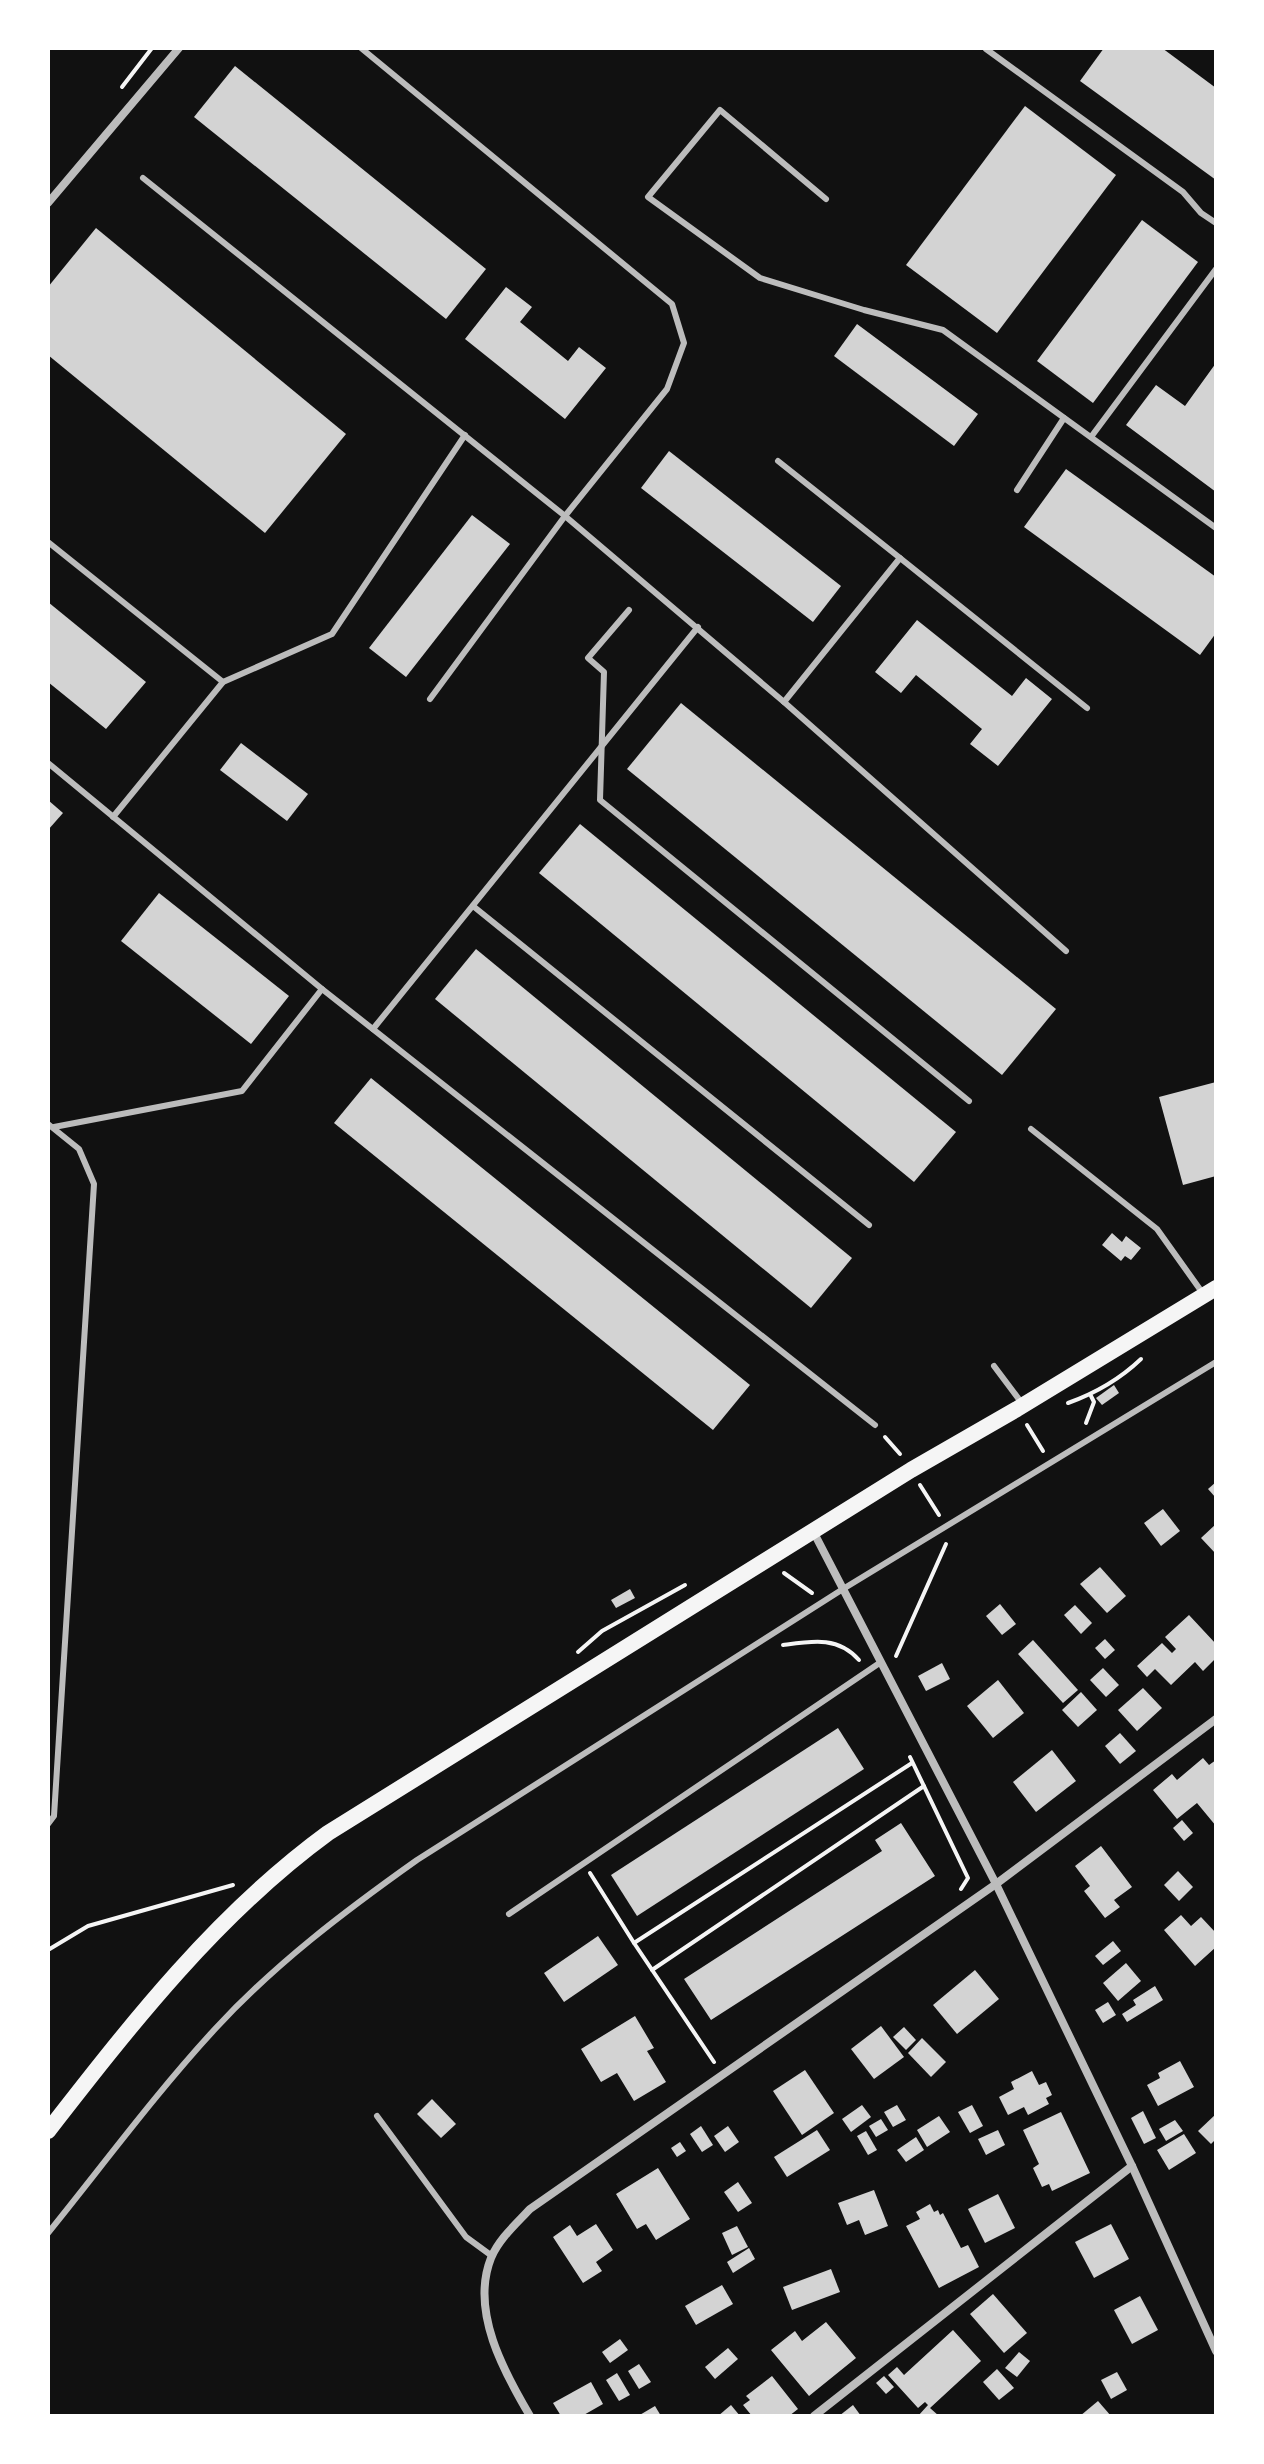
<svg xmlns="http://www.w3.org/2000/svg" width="1264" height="2464" font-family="'IBM Plex Sans',sans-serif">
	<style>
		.building { fill: #d3d3d3 }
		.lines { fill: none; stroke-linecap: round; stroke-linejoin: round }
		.path { stroke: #f5f5f5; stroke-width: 4 }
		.service { stroke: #bcbcbc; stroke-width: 6 }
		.minor { stroke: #bcbcbc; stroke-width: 8 }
		.secondary { stroke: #f5f5f5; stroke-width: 16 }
	</style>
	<rect width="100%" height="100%" fill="#111"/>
	<g class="building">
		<polygon points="1104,48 1162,48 1216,88 1216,180 1080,81"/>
		<polygon points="235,66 486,269 446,319 194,117"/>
		<polygon points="1025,106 1116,175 997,333 906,265"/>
		<polygon points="1142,220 1198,262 1093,403 1037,361"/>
		<polygon points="96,228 346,434 265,533 48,355 48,287"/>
		<polygon points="506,287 532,307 520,322 568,361 579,347 606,368 565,419 465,339"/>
		<polygon points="857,324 978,414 954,446 834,356"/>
		<polygon points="1216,363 1216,492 1126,425 1156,385 1185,406"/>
		<polygon points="669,451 841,586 813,622 641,488"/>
		<polygon points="1066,469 1216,577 1216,633 1200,655 1024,527"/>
		<polygon points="472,515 510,544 406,677 369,648"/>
		<polygon points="48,602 146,682 106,729 48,682"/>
		<polygon points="917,620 1012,696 1026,678 1052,699 998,766 970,744 982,729 916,675 901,693 875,672"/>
		<polygon points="681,703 1056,1009 1002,1075 627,769"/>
		<polygon points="241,743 308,794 287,821 220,770"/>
		<polygon points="48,800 63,813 48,830"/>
		<polygon points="580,824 956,1132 914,1182 539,873"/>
		<polygon points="159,893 289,996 251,1044 121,941"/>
		<polygon points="476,949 852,1258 811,1308 435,999"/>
		<polygon points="371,1078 750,1385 713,1430 334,1123"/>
		<polygon points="1216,1082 1216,1176 1183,1185 1159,1097"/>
		<polygon points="1112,1233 1122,1242 1126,1236 1141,1248 1131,1260 1125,1256 1121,1261 1102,1245"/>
		<polygon points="1114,1385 1119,1393 1102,1405 1096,1398"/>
		<polygon points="1216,1482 1216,1498 1208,1489"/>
		<polygon points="1163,1509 1180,1531 1161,1546 1144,1523"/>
		<polygon points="1216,1524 1216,1554 1201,1538"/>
		<polygon points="1100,1567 1126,1596 1107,1613 1080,1584"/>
		<polygon points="630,1589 635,1598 616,1608 611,1600"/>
		<polygon points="1000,1604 1016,1624 1002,1635 986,1616"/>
		<polygon points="1075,1605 1092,1623 1081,1634 1064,1615"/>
		<polygon points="1189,1615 1216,1644 1216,1658 1203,1671 1195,1662 1171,1685 1155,1669 1147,1677 1137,1666 1162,1643 1172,1653 1176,1649 1165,1637"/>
		<polygon points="1105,1639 1115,1650 1105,1659 1095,1648"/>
		<polygon points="1033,1640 1078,1690 1063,1703 1018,1654"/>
		<polygon points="942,1663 950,1679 926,1691 918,1676"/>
		<polygon points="1103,1668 1119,1685 1106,1697 1090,1680"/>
		<polygon points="998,1680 1024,1713 993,1738 967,1706"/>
		<polygon points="1143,1688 1162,1708 1137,1731 1118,1710"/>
		<polygon points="1081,1692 1097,1710 1078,1727 1062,1710"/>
		<polygon points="838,1728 864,1769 637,1916 611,1875"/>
		<polygon points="1120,1733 1136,1751 1120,1764 1105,1746"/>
		<polygon points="1052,1750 1076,1781 1036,1812 1013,1782"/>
		<polygon points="1203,1758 1209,1765 1216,1760 1216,1826 1197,1803 1177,1819 1153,1790 1172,1774 1177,1780"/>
		<polygon points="1182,1820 1193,1833 1184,1841 1173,1828"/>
		<polygon points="901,1823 935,1876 711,2020 684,1979 882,1851 875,1840"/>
		<polygon points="1101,1846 1132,1887 1114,1900 1120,1907 1105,1918 1084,1891 1090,1886 1075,1866"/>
		<polygon points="1178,1871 1193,1887 1179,1901 1164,1885"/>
		<polygon points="1181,1915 1191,1926 1201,1917 1216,1933 1216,1947 1195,1966 1164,1930"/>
		<polygon points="598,1936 618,1965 564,2002 544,1973"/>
		<polygon points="1113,1941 1121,1951 1103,1965 1095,1956"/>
		<polygon points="1126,1963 1141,1981 1118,2001 1103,1983"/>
		<polygon points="975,1970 999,1999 957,2034 933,2005"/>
		<polygon points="1155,1986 1163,2000 1127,2022 1122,2014 1136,2005 1133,2000"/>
		<polygon points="1108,2002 1116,2015 1103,2023 1095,2010"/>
		<polygon points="635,2016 654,2048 647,2051 666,2082 634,2101 617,2073 601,2082 581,2049"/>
		<polygon points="881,2026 904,2057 874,2079 851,2049"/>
		<polygon points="904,2027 916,2040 906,2050 893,2037"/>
		<polygon points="922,2038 946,2062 931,2077 908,2053"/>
		<polygon points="1180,2061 1194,2087 1158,2106 1147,2085 1160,2078 1158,2073"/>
		<polygon points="805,2070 834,2113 802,2135 773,2091"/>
		<polygon points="1032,2071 1039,2085 1046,2082 1052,2095 1046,2098 1049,2104 1028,2115 1024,2107 1008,2115 999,2097 1014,2089 1011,2082"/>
		<polygon points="432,2099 456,2124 441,2138 417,2114"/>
		<polygon points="862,2105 871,2117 851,2132 842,2119"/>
		<polygon points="897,2105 906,2120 893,2127 884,2112"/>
		<polygon points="972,2105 983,2126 970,2133 958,2112"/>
		<polygon points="1143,2111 1156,2138 1144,2144 1131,2118"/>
		<polygon points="1061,2112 1090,2173 1052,2191 1049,2184 1042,2187 1033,2168 1039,2164 1023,2130"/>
		<polygon points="1216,2114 1216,2139 1211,2144 1198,2131"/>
		<polygon points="939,2116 950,2132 927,2147 917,2130"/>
		<polygon points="881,2119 888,2130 876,2137 869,2126"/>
		<polygon points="1175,2120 1183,2131 1166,2141 1159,2129"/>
		<polygon points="701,2126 713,2145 702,2152 690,2134"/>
		<polygon points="728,2126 739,2142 725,2152 714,2136"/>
		<polygon points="817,2130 830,2150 787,2177 774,2157"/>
		<polygon points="998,2130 1005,2145 986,2155 978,2139"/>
		<polygon points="866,2131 877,2150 868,2155 857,2136"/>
		<polygon points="1184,2134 1196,2153 1169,2170 1157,2150"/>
		<polygon points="916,2137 924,2150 906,2162 897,2150"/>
		<polygon points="680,2142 686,2151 677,2157 671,2148"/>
		<polygon points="658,2168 690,2219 656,2240 646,2224 637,2229 616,2194"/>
		<polygon points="738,2182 752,2203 738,2212 724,2192"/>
		<polygon points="874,2190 888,2226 865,2235 859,2220 847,2225 838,2203"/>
		<polygon points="998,2194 1015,2228 985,2243 968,2209"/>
		<polygon points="930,2204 934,2212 938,2210 940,2215 943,2213 961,2248 968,2245 979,2267 939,2288 906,2226 920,2219 916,2212"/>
		<polygon points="596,2224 613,2250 596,2262 602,2271 583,2283 553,2237 570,2225 577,2236"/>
		<polygon points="1111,2224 1129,2259 1094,2278 1075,2242"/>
		<polygon points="737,2226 748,2247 732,2255 722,2233"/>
		<polygon points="749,2248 755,2259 733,2273 727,2262"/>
		<polygon points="831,2269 840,2292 792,2310 783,2287"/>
		<polygon points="722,2285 733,2304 696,2325 685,2306"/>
		<polygon points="993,2294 1027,2333 1004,2353 970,2314"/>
		<polygon points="1140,2296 1158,2330 1132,2344 1114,2310"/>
		<polygon points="826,2322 856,2358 809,2396 771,2350 795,2331 802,2341"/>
		<polygon points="953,2330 981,2361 930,2408 939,2416 918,2416 928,2405 925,2402 918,2408 888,2375 897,2367 904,2375"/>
		<polygon points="620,2339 628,2350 610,2363 602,2352"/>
		<polygon points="728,2348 738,2359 715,2379 705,2367"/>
		<polygon points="1019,2352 1030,2361 1017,2377 1005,2368"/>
		<polygon points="639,2364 651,2382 639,2389 628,2371"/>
		<polygon points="997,2369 1014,2388 999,2400 983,2382"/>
		<polygon points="1117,2372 1127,2390 1111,2399 1101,2380"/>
		<polygon points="617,2373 630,2395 619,2401 606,2380"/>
		<polygon points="772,2376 798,2409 789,2416 752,2416 743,2405 750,2400 746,2396"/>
		<polygon points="884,2376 894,2387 886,2394 876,2383"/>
		<polygon points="591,2382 603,2404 582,2416 561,2416 553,2403"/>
		<polygon points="1098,2401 1111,2416 1080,2416"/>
		<polygon points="731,2405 740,2416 718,2416"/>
		<polygon points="853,2405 861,2416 839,2416"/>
		<polygon points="655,2406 661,2416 638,2416"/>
	</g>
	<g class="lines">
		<g class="path">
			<polyline points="122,87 152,48"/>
			<path d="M1068,1403C1096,1393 1119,1380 1141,1359"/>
			<polyline points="1086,1423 1094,1402 1091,1396"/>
			<polyline points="1027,1425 1043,1451"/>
			<polyline points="885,1437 900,1454"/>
			<polyline points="920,1485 939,1515"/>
			<polyline points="784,1573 812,1593"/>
			<path d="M783,1645C812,1641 838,1636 859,1660"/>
			<polyline points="578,1652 602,1631 685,1585"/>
			<polyline points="896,1656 946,1544"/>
			<polyline points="910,1757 968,1878 961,1889"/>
			<polyline points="590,1873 634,1943"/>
			<polyline points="48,1950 88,1926 233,1885"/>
			<polyline points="652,1970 924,1786"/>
			<polyline points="714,2062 634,1943 912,1763"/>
		</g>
		<g class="service">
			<polyline points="361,48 672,304 684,343 667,389 565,516 430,699"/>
			<polyline points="986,49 1183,192 1201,213 1216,223"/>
			<polyline points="143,178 565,516 784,702 1066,951"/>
			<polyline points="826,199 720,110 648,197 760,278 864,310 943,330 1216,528"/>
			<polyline points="1091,437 1216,269"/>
			<polyline points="778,461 900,558"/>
			<polyline points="1017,490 1064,418"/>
			<polyline points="48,542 223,682"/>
			<polyline points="629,610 588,658 604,672 600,800 969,1101"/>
			<polyline points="784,702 900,558 1087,708"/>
			<polyline points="48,763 322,989 875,1425"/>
			<polyline points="113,817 223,682 332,634 465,435"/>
			<polyline points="473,906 869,1225"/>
			<polyline points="373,1029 698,627"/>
			<polyline points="48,1124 79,1149 94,1184 54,1816 48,1824"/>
			<polyline points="54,1127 242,1091 322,989"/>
			<polyline points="1031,1129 1157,1229 1204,1295"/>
			<polyline points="994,1366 1021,1402"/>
			<polyline points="509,1914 881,1662"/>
			<polyline points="377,2116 466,2237 492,2256"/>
			<path d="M48,2233C103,2165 156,2093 215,2029C275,1964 345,1911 417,1860L843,1589L1216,1362"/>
		</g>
		<g class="minor">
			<polyline points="48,203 179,48"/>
			<polyline points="813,1531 996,1884 1132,2166 1216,2351"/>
			<path d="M530,2416C504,2372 470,2311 491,2258C499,2239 516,2224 530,2209L996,1884L1216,1719"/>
			<polyline points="814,2416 1132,2166"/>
		</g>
		<path class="secondary" d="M48,2131C132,2023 217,1914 328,1833L911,1470L1017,1409L1216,1288"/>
	</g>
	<rect width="1264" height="2464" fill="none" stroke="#ffffff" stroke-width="100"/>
</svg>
